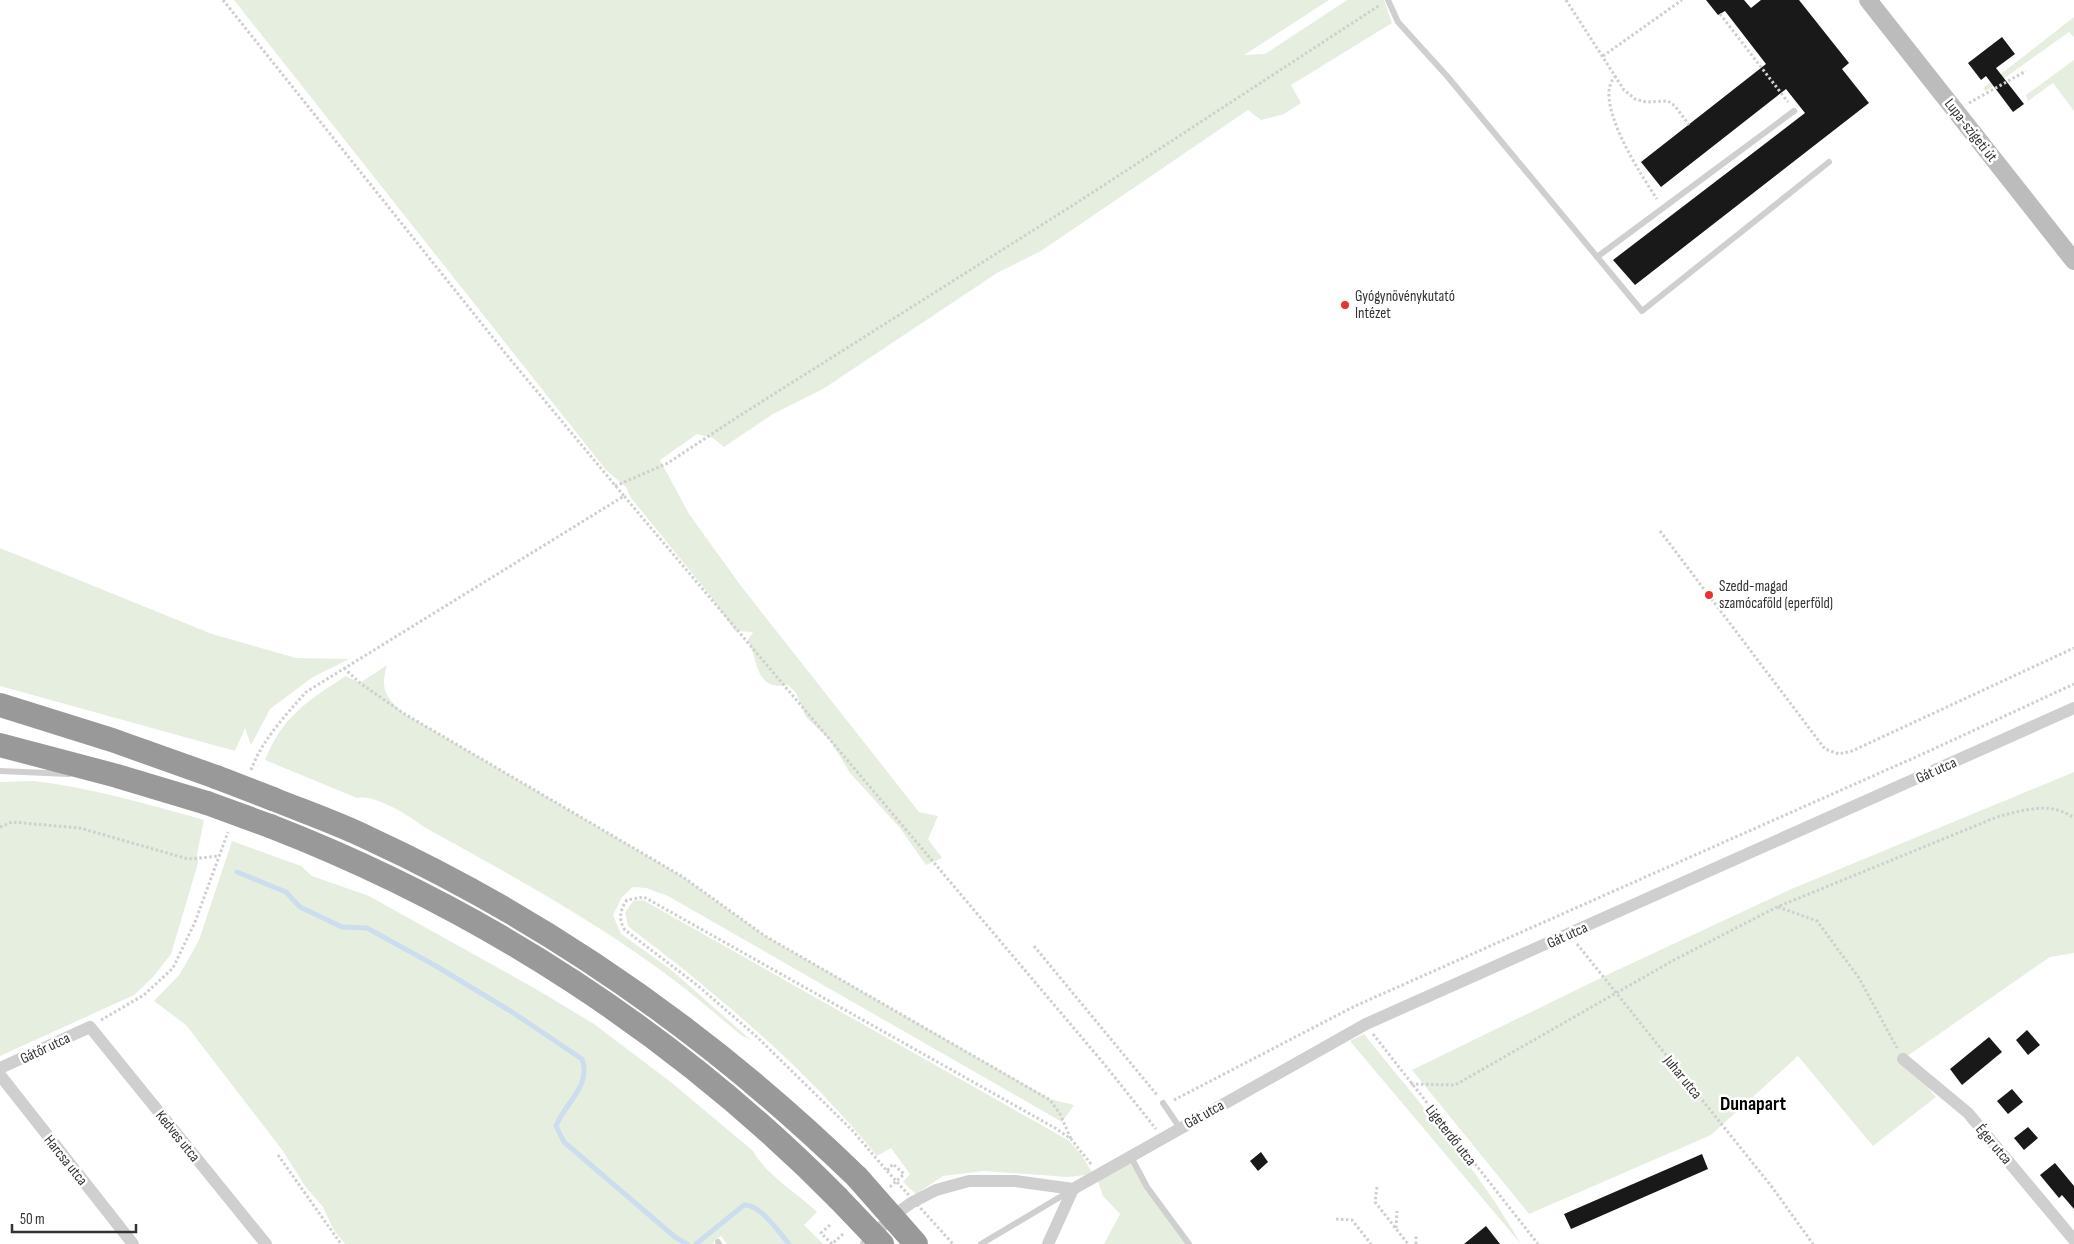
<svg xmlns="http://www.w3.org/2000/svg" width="2074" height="1244" font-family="'Sofia Sans Condensed',sans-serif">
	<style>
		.green { fill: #e6eee0 }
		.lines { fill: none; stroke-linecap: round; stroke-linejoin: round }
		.stream { stroke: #ccdeee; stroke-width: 5 }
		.building { fill: #191919 }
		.path { stroke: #cfcfcf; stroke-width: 3; stroke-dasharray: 2.5 2.5; stroke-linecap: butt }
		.lane { stroke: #cfcfcf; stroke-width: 6 }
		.street { stroke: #cfcfcf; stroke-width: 12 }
		.secondary { stroke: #bcbcbc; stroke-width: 18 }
		.highway { stroke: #999; stroke-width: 24 }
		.path-bridge { stroke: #cfcfcf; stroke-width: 3; stroke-dasharray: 2.5 2.5; stroke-linecap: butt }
		.highway-bridge { stroke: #999; stroke-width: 24 }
		.poi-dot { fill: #ea3432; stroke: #fff; stroke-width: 2 }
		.labels { text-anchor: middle; stroke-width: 5; stroke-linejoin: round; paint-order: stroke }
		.street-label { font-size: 15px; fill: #323232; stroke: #fff }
		.poi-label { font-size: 15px; fill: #323232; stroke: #fff; text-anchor: start }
		.district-label { font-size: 20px; font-weight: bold; fill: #000; stroke: #fff }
	</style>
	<rect width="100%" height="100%" fill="#fff"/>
	<g class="green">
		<path d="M234,0H1329L1244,55L1265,54L1347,0H1384L1392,23L1291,85L1301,103L1284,114L1261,120L1248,110L1041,251L997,273L823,389L773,414L724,447L713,438L697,434L660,460L689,514L741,586L919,812L938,816L928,839L942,858L926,865L900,828L850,773L830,740L806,717L796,693L788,685C755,691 759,663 748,640L753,632L735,631L709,594L631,498L626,487L606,470Z"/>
		<polygon points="2074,17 2074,37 2069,32 1986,91 1983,88"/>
		<polygon points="2074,60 2074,111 2053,83 2028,101 2026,95"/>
		<polygon points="0,548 212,634 296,658 349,659 313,677 270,709 251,745 245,728 235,751 0,686"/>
		<path d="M387,665C380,688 385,697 403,713L683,877L765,936L1050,1099L1074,1105L1062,1122L668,896L646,888L633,887L622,897L613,915L621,934L669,968L752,1041L741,1035C720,1018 700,1000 679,984C600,923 511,875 424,827C410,816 375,794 357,798L265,760C283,716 307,701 346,676L360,683Z"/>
		<polygon points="2074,772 2074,953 2050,957 1903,1059 1936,1097 1873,1146 1798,1056 1711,1135 1529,1214 1412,1070 1611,973 1789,890"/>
		<path d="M34,781C92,788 148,804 204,820L197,854L198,863L171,954L153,977L134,995L0,1056V782Z"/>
		<path d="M232,841L301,866L312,876L369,896L536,989L594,1024L672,1083L753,1151C768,1177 795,1191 817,1212L804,1225L823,1244H727L721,1236L713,1242L714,1244H345L333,1229L323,1207L305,1186L283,1151L186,1025L154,1001L180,974L199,940Z"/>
		<path d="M643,900L1068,1140L1081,1154L1093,1174L1068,1177L984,1171L943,1176L916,1194L903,1182L910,1174L891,1148L877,1156C827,1094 767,1038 706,988C681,966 654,947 628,926L625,913L633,901Z"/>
		<path d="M1364,1034C1419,1103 1477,1167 1521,1244L1350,1041Z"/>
		<polygon points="1131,1157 1145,1187 1189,1244 1104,1244 1120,1214 1103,1196 1096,1175"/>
	</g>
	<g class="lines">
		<g class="stream">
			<path d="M237,872L286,892L300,907L342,927L367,928L436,966L512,1012L582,1059C592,1085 565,1103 556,1126L564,1142L675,1237L687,1244"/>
			<path d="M696,1244L744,1205C761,1205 778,1231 789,1244"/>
		</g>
	</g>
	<g class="building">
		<polygon points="1706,0 1744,0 1751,8 1761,0 1799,0 1849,63 1842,69 1869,103 1635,285 1613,260 1805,113 1786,89 1661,187 1641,162 1766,64 1725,11 1718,15"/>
		<polygon points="2002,37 2015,54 1996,68 2024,104 2013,112 1986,76 1981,80 1968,63"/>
		<polygon points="2027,1030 2040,1045 2028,1055 2016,1040"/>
		<polygon points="1989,1037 2002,1052 1962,1085 1950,1069"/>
		<polygon points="2012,1089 2023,1102 2008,1114 1997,1101"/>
		<polygon points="2028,1127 2038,1138 2024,1150 2014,1138"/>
		<polygon points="1261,1152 1268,1162 1258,1171 1250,1161"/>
		<polygon points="1702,1154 1708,1169 1571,1229 1564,1214"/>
		<polygon points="2055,1163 2074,1186 2074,1209 2062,1195 2059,1198 2040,1175"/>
		<polygon points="1486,1226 1500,1244 1464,1244"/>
	</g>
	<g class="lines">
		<g class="path">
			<polyline points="223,0 510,359 624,496"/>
			<polyline points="1566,0 1624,90 1635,99 1646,102 1668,101 1675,106 1689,125"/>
			<polyline points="1720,14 1788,102"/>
			<polyline points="1603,56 1682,0"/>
			<path d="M1616,76C1590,98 1643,178 1657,199"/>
			<polyline points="1969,103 2026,71"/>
			<polyline points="615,486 668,463 736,418 1078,202 1380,5"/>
			<polyline points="1660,531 1825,749 1839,754 1852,751 2074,648"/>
			<polyline points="344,668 360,683 403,713 683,877 765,936 1050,1100 1060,1114 1071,1139"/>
			<path d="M251,770C262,740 285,716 306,692L624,496L1105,1065L1156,1129"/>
			<polyline points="0,827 12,822 80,828 188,859 219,856"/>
			<polyline points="1778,907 1817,921 1859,978 1897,1048"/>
			<polyline points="1577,944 1772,1187 1813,1244"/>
			<polyline points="1034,946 1157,1095"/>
			<polyline points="101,1020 144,995 173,968 195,922 228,832"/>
			<polyline points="1373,1034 1538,1244"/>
			<path d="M1411,1084L1455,1085L1674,960L1777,907L1997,817C2023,810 2051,801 2074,818"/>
			<polyline points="1174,1100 1355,1006 1927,752 2074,684"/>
			<polyline points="278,1155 341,1244"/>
			<path d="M890,1187L904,1174L893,1164L887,1171L852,1130L757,1037L697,985L625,930C618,920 620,909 627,900L644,897L1055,1128L1071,1139L1091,1164"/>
			<polyline points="1377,1187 1375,1202 1408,1244"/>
			<polyline points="1336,1219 1352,1220 1371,1244"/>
			<polyline points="830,1225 821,1233 832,1244 844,1233"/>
			<polyline points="1396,1228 1397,1211"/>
			<polyline points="1416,1244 1416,1235"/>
		</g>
		<g class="lane">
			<polyline points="1388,0 1398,22 1447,76 1642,311 1829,162"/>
			<polyline points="1597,257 1794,111"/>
			<polyline points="0,771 69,774"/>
			<polyline points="1163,1103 1180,1128"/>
			<polyline points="1131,1157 1147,1187 1189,1244"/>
			<polyline points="718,1242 719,1244"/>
			<polyline points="981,1244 1070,1191"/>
		</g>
		<g class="street">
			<polyline points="1903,1059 1968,1113 2074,1240"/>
			<polyline points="0,1068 90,1027 266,1244"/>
			<polyline points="0,1075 133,1244"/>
			<polyline points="866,1244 889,1219 911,1203 936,1190 969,1181 1015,1181 1073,1189 1366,1024 2074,708"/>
			<polyline points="1048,1244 1073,1189"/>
		</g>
		<polyline class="secondary" points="1868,0 2074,261"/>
		<g class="highway">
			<polyline points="0,705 112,740 216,777"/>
			<polyline points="0,745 117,776 207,803"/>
			<path d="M273,799C305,812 337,823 368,838C550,922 713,1037 857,1177"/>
			<path d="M270,826C484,909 677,1035 838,1198"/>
		</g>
		<polyline class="path-bridge" points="887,1171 953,1244"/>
		<g class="highway-bridge">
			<polyline points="216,777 273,799"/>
			<polyline points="207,803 270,826"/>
			<polyline points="857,1177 916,1244"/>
			<polyline points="838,1198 882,1244"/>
		</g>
	</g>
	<g class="poi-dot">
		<circle cx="1345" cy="305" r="5"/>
		<circle cx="1709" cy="595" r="5"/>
	</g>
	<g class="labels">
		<g class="street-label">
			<text transform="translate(1971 130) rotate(52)" y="5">Lupa-szigeti út</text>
			<text transform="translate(1936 770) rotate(-24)" y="5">Gát utca</text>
			<text transform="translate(1567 935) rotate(-24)" y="5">Gát utca</text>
			<text transform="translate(45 1048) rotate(-25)" y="5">Gátőr utca</text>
			<text transform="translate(1683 1077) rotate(51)" y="5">Juhar utca</text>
			<text transform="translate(1204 1114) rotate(-29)" y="5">Gát utca</text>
			<text transform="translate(1451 1135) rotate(52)" y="5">Ligeterdő utca</text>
			<text transform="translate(178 1136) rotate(51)" y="5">Kedves utca</text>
			<text transform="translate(1994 1144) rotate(50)" y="5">Éger utca</text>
			<text transform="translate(66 1160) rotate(51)" y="5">Harcsa utca</text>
		</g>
		<g class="poi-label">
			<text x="1355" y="301">Gyógynövénykutató<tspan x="1355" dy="17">Intézet</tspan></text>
			<text x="1719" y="591">Szedd-magad<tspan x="1719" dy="17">szamócaföld (eperföld)</tspan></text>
		</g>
		<g class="district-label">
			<text x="1753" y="1110">Dunapart</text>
		</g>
	</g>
	<path d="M12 1224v8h124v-8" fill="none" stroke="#323232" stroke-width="2.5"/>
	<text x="20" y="1224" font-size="15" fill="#323232" stroke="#ffffff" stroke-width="4" paint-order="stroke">50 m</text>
</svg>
